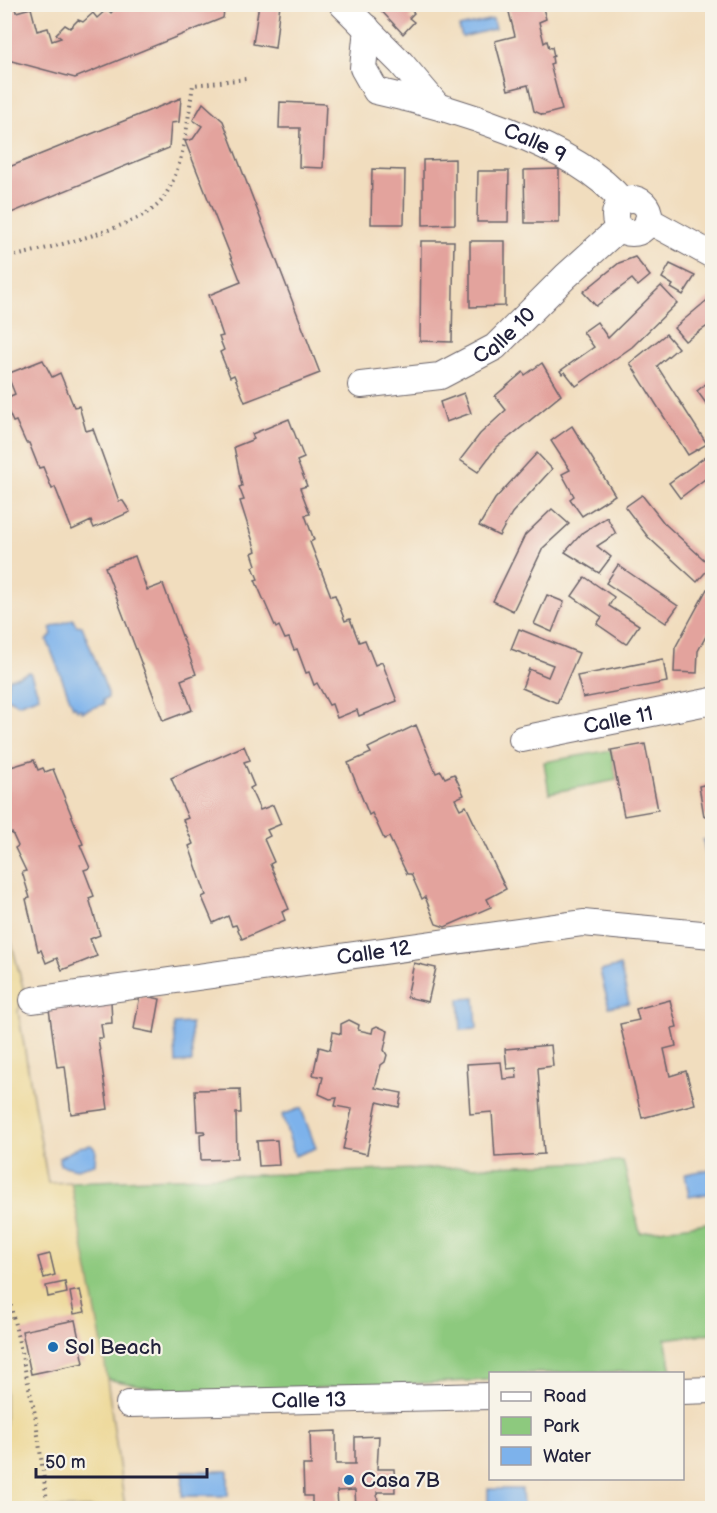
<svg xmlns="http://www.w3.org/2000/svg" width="717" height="1513" font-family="'Balsamiq Sans',sans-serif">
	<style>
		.green { fill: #8dc97e; stroke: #58765c; stroke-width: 1.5 }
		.sand { fill: #eeda9e; stroke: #887e6c; stroke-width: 1.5 }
		.water { fill: #7db2eb; stroke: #506a93; stroke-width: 1.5 }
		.building { fill: #e3a39d }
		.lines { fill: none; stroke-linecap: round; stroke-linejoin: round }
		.street-casing { stroke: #6a6369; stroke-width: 28 }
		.path { stroke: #6a6369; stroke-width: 4; stroke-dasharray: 1.5 4.5; stroke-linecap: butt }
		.street { stroke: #fff; stroke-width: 26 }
		.poi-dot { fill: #1f6fb2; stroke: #f7f3e8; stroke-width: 2 }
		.labels { text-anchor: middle; stroke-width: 4.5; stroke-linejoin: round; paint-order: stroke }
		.street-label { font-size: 21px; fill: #22223b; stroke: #f7f3e8 }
		.poi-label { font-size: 21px; fill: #22223b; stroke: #f7f3e8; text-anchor: start }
	</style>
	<rect width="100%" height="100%" fill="#f7f3e8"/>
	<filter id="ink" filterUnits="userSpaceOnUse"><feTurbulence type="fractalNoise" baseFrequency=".0167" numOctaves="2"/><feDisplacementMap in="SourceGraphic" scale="12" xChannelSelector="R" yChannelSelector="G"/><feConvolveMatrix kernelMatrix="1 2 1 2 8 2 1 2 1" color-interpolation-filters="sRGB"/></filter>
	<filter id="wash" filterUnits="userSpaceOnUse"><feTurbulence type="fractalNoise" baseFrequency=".008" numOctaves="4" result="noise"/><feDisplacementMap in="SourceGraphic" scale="24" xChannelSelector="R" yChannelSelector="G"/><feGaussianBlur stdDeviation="1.35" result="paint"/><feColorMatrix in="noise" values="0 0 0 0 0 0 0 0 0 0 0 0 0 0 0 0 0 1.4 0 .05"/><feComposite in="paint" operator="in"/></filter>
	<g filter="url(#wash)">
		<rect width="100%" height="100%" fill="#f1ddbe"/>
		<g class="green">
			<polygon points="611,750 617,780 549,793 544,762"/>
			<polygon points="623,1161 640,1233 712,1222 712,1333 665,1339 672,1371 490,1374 490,1380 187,1394 107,1379 71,1182"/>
		</g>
		<polygon class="sand" points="4,914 25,995 18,1011 48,1183 71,1182 103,1350 125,1508 5,1508"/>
		<g class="water">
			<polygon points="493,19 495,29 462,37 459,27"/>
			<polygon points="73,619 76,625 82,626 108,693 108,698 103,700 104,704 82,712 81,709 77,710 75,706 73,707 47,640 52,634 50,628"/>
			<polygon points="30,672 39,696 18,704 5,697 9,679"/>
			<polygon points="712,839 712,876 710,876 703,840"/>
			<polygon points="620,966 629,1003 609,1007 600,971"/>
			<polygon points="475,998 477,1029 461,1030 459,999"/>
			<polygon points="191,1023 192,1062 176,1063 174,1024"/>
			<polygon points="301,1108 316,1148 295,1156 282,1115"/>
			<polygon points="91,1145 96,1150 95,1164 77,1169 60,1165 59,1158 79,1147"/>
			<polygon points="712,1169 712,1193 689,1197 685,1174"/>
			<polygon points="183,1471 228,1471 228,1496 182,1496"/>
			<polygon points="488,1489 522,1489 523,1507 488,1507"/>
		</g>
		<g id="blocks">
			<g class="building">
				<polygon points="119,4 225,4 223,18 75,78 4,59 4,7 14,5 16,12 31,8 37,31 48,28 52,41 61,38 56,34 65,25 70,28 78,20 83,22 93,13 97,18 107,9 111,13"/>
				<polygon points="259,4 280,4 275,48 253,44"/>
				<polygon points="375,4 414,4 410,9 414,13 409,18 414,22 403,34"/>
				<polygon points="507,4 542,4 546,19 539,22 544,43 547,41 549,48 552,47 554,56 552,57 553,63 550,64 562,110 543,115 534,111 528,85 508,90 495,41 515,36"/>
				<polygon points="181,98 179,122 171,123 169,148 4,216 4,169"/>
				<polygon points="280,102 326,104 323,168 299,167 300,128 279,128"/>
				<polygon points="203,103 223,121 320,373 245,402 234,375 230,377 220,352 224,350 219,337 223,336 209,295 241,282 185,141 193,139 202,126 193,120"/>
				<polygon points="455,159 455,224 423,225 423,160"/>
				<polygon points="372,169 405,170 404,224 371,224"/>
				<polygon points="559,169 559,223 525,223 524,170"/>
				<polygon points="478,171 509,171 508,222 477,222"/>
				<polygon points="421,241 454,241 452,342 420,341"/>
				<polygon points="470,241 505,241 505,306 470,307"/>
				<polygon points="635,257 650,276 638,286 632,279 596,306 583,292 619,263"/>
				<polygon points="670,264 695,276 683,295 671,288 673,285 662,278"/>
				<polygon points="661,286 677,303 632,347 576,386 565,372 562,374 560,371 594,347 583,332 597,322 608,338"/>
				<polygon points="712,296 712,323 685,341 674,328"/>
				<polygon points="666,334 678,348 657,366 707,444 688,455 630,363"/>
				<polygon points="43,360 52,377 60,373 74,407 79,406 86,431 93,429 119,501 123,501 130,512 94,528 91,521 72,530 55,487 52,489 43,467 39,468 29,443 26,443 16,421 13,422 4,402 4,399 15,394 7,374"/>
				<polygon points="542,363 561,395 496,448 478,472 460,460 480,434 506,410 495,396 523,372 525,375"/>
				<polygon points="712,379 712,402 708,406 697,391"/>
				<polygon points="464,393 471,413 446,422 440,402"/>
				<polygon points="289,419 304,458 297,461 307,486 300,488 310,514 305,515 314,540 310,542 331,596 335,595 345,621 350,619 359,642 365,640 375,665 382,662 397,701 359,716 357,710 337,718 332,704 329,705 317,683 314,685 309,672 306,673 297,649 294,650 289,638 285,639 279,626 276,628 255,580 258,579 253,567 256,565 252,553 256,551 240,501 244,500 239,487 242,486 234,447 254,439 252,434"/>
				<polygon points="572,426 615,495 582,516 570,499 574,496 562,474 570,470 551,441"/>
				<polygon points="712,452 712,479 708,483 705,479 680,498 669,483"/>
				<polygon points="537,453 552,469 512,513 499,536 479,526 495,499"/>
				<polygon points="642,495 664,523 711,566 697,582 648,537 625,507"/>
				<polygon points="552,509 569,524 543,548 513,611 493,601 525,535"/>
				<polygon points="607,517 616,534 597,546 611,557 599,573 565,552 583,532"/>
				<polygon points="135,556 147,590 163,584 196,674 181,680 192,710 163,721 105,567"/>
				<polygon points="618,565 678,606 666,623 606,583"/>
				<polygon points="585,577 614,597 609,606 639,625 626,644 597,624 602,617 572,596"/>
				<polygon points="707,589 712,591 712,625 698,651 697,673 674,672 675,648"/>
				<polygon points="547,595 564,602 552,632 534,624"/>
				<polygon points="519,629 579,653 557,703 522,688 529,669 548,677 553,665 511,649"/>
				<polygon points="663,659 667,682 583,698 577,676"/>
				<polygon points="416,725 436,773 441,771 445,778 454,774 464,795 455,799 460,809 466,806 506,889 487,899 491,907 445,927 436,924 425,897 422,899 411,874 407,874 389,837 384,839 372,813 369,815 348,763 371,753 368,748"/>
				<polygon points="645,744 658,810 624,816 611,750"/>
				<polygon points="244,746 250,760 244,762 254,786 250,788 260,810 273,805 281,824 267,830 270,836 264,839 274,862 270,864 289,909 282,912 285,920 242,939 236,925 232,926 228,916 213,923 202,897 206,895 189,846 193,844 183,820 188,818 171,778"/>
				<polygon points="34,760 38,770 43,768 45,772 53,769 83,844 80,845 90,868 84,870 94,896 89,898 100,935 90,939 97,956 62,970 57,958 46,963 41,950 38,951 26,899 30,898 22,872 26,871 15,848 18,846 12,833 9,834 5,824 9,823 4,812 4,769"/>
				<polygon points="712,783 712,814 704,816 699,786"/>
				<polygon points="414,963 436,968 428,1002 407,997"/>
				<polygon points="140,995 160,999 154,1033 134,1029"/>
				<polygon points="670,1000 677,1027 672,1028 676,1046 664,1049 670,1076 686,1071 695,1104 642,1118 620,1024 639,1020 636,1009"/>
				<polygon points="111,1001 112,1023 101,1024 103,1038 98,1038 108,1109 71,1114 65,1066 57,1067 49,1009"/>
				<polygon points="349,1020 359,1025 358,1030 372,1033 373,1028 377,1026 388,1031 384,1050 387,1055 385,1062 381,1065 375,1088 402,1093 399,1107 377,1102 367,1154 343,1149 352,1109 335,1106 337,1098 330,1099 319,1094 323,1077 313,1075 319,1047 330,1050 333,1032 341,1034 341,1024"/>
				<polygon points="551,1045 553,1066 538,1068 544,1154 495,1157 492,1112 470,1114 467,1064 501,1062 503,1079 517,1078 516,1068 507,1069 505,1049"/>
				<polygon points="240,1089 241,1113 236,1113 237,1159 201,1160 200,1134 205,1133 204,1131 197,1131 195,1090"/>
				<polygon points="277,1140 279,1165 259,1166 257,1141"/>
				<polygon points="50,1254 55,1275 44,1278 38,1257"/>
				<polygon points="65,1282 67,1293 48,1297 46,1286"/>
				<polygon points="80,1290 85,1312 74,1314 70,1292"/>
				<polygon points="75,1320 84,1363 31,1374 22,1331"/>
				<polygon points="336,1431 336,1464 355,1464 355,1437 379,1436 377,1469 394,1469 395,1492 377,1492 378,1505 381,1505 381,1508 356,1508 355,1490 337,1491 338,1508 312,1508 312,1496 304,1496 303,1465 311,1465 310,1432"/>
			</g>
		</g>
	</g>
	<g filter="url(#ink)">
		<use href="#blocks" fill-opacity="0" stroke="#6a6369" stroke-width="1.5"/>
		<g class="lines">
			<g class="street-casing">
				<g id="street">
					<polyline points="342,4 401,63 435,103"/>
					<path id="s1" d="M367,28L363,68L376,91C446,106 576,144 622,201"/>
					<circle cx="632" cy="216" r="17"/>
					<polyline points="648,220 712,255"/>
					<path id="s2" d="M361,385L440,376L495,347L566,276L618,229"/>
					<path id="s3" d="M522,739L712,701"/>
					<path id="s4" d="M33,1000L583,923L712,935"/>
					<polyline points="682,1391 712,1390"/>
					<path id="s5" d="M129,1404L490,1396"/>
				</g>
			</g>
			<g class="path">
				<path d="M4,259C41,249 142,228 162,200C185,168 187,122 193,85L246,79"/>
				<polyline points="4,1276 35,1414 48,1508"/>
			</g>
			<use href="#street" class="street"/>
		</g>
	</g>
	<g class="poi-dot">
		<circle cx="53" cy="1347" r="6"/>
		<circle cx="349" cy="1480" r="6"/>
	</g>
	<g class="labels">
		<g class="street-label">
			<text dy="7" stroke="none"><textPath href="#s1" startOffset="234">Calle 9</textPath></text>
			<text dy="7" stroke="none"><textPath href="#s2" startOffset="156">Calle 10</textPath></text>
			<text dy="7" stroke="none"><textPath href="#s3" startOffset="98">Calle 11</textPath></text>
			<text dy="7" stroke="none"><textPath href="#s4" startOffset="344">Calle 12</textPath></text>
			<text dy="7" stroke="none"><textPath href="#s5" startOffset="180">Calle 13</textPath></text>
		</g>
		<g class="poi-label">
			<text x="65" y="1354">Sol Beach</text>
			<text x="361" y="1487">Casa 7B</text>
		</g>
	</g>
	<rect width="717" height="1513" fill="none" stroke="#f7f3e8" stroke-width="24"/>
	<rect x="489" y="1372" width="195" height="108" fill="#f7f3e8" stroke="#a29fa3" stroke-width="1.5"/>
	<rect x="501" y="1392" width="30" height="9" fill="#ffffff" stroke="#a29fa3" stroke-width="1.5"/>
	<text x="543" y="1402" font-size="18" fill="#22223b">Road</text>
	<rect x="501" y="1417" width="30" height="18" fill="#8dc97e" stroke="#a29fa3" stroke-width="1.5"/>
	<text x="543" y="1432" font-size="18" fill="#22223b">Park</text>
	<rect x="501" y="1447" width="30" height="18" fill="#7db2eb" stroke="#a29fa3" stroke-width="1.5"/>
	<text x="543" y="1462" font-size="18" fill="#22223b">Water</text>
	<path d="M36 1468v9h171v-9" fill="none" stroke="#22223b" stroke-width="3"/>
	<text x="45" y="1468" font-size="18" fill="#22223b" stroke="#f7f3e8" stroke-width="4.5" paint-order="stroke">50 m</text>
</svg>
